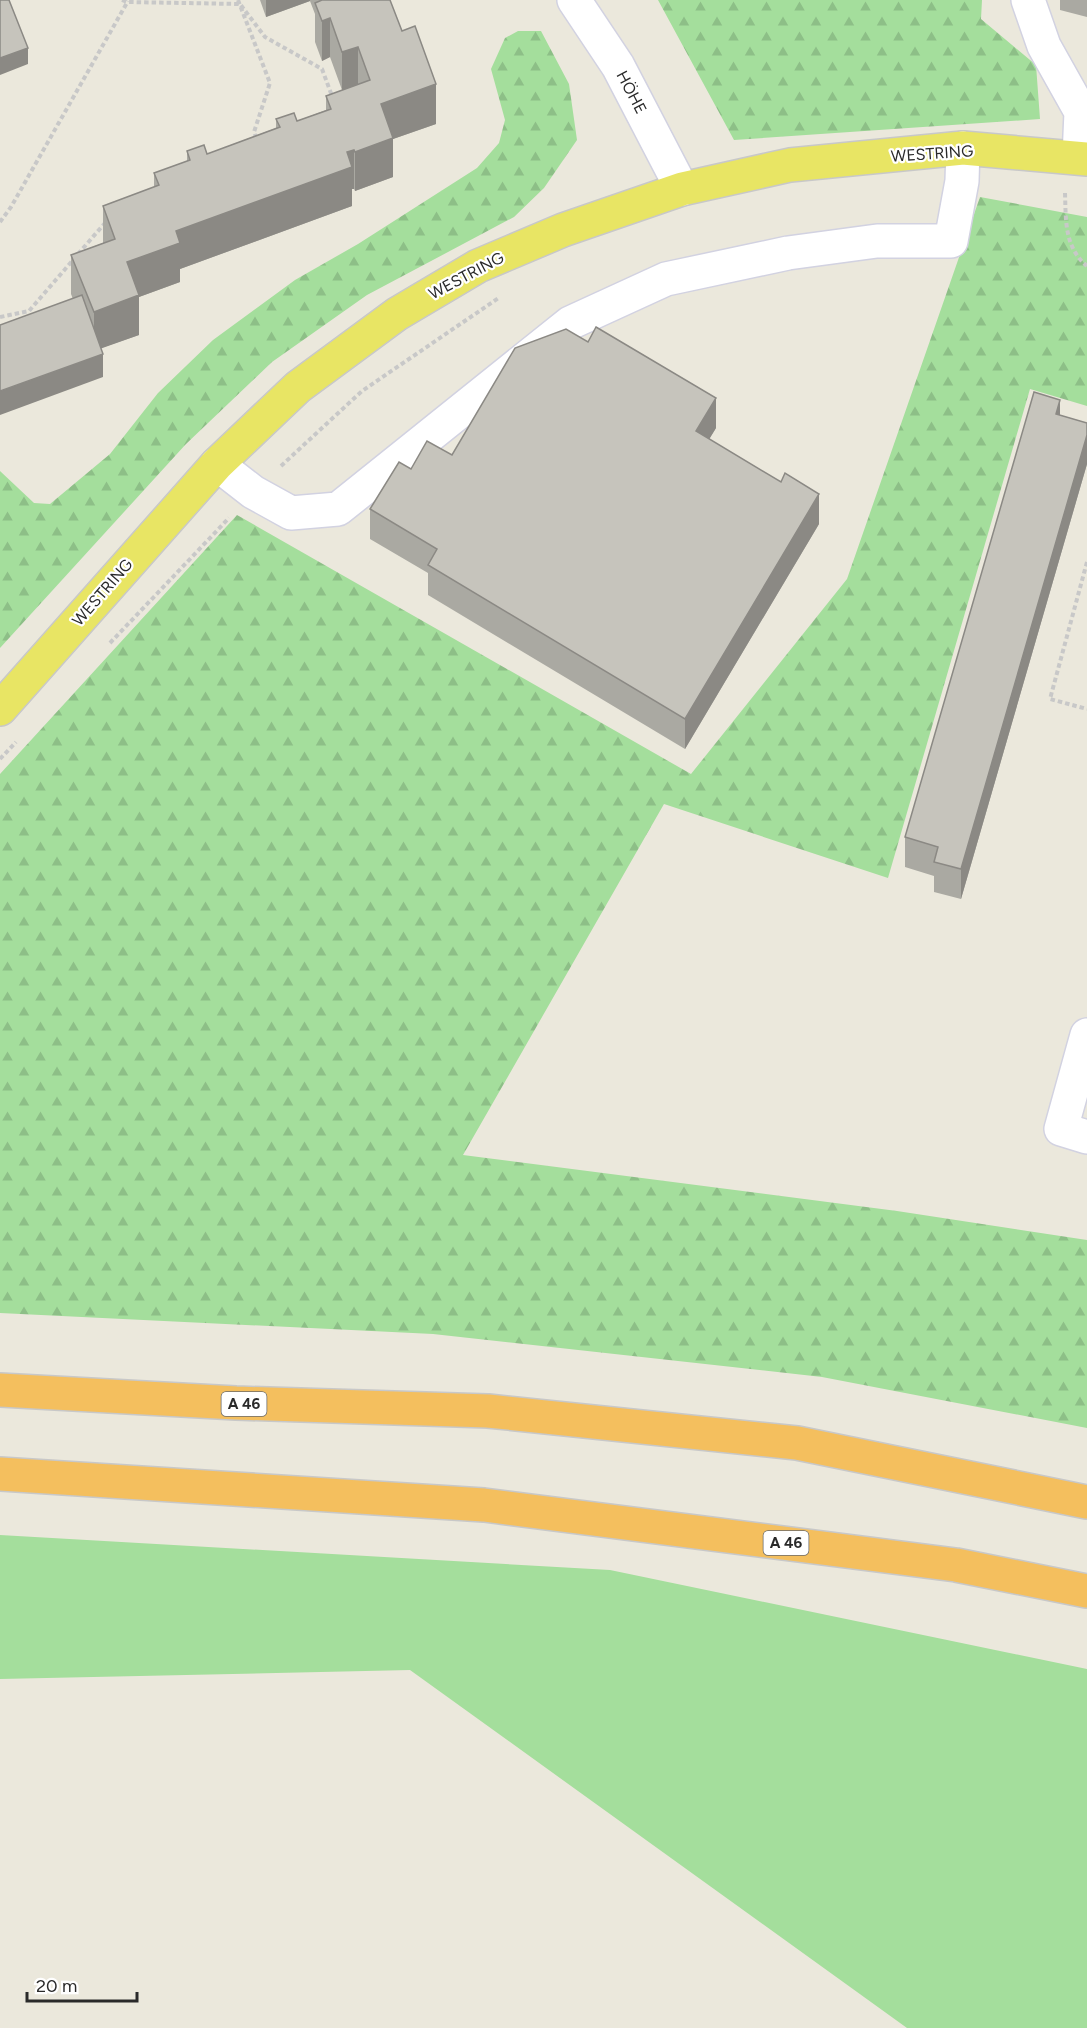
<svg xmlns="http://www.w3.org/2000/svg" width="1087" height="2028" font-family="Figtree,sans-serif">
	<style>
		.grass { fill: #a4de9c }
		.forest { fill: url(#forest-firs) }
		.lines { fill: none; stroke-linecap: round; stroke-linejoin: round }
		.minor-casing { stroke: #d2d2e1; stroke-width: 36 }
		.major-casing { stroke: #c8c8c8; stroke-width: 36 }
		.highway-casing { stroke: #c8c8c8; stroke-width: 36 }
		.path { stroke: #c8c8c8; stroke-width: 4; stroke-dasharray: 4.5 3; stroke-linecap: butt }
		.minor { stroke: #fff; stroke-width: 33 }
		.major { stroke: #e8e564; stroke-width: 33 }
		.highway { stroke: #f4bf5e; stroke-width: 33 }
		.wall { fill: #aaa9a2 }
		.shaded-wall { fill: #8b8984 }
		.building { fill: #c6c4bc; stroke: #8b8984; stroke-width: 1.5 }
		.labels { text-anchor: middle; stroke-width: 4.5; stroke-linejoin: round; paint-order: stroke }
		.shield { fill: #fff; stroke: #6a6a6a; stroke-width: 1.5 }
		.shield-label { font-size: 15px; font-weight: bold; fill: #2a2a2a }
		.street-label { font-size: 16px; fill: #2a2a2a; stroke: #fff }
	</style>
	<defs>
		<pattern id="forest-firs" width="22" height="20" patternUnits="userSpaceOnUse" patternTransform="scale(1.5)"><rect width="22" height="20" fill="#a4de9c"/><path d="M5 1l3.5 6h-7zM16 11l3.5 6h-7z" fill="#8dbf87"/></pattern>
	</defs>
	<rect width="100%" height="100%" fill="#ebe8dc"/>
	<polygon class="grass" points="0,1535 610,1570 1087,1669 1087,2028 907,2028 410,1670 0,1679"/>
	<g class="forest">
		<polygon points="658,0 982,0 981,19 1036,65 1040,119 734,140"/>
		<polygon points="518,31 541,31 569,84 577,140 544,188 514,217 367,295 272,362 186,444 0,648 0,471 34,503 50,504 110,454 158,393 213,340 295,280 358,244 477,168 499,143 505,120 491,69 505,38"/>
		<polygon points="980,197 1087,217 1087,406 1030,389 888,878 664,804 463,1155 897,1211 1087,1240 1087,1428 822,1377 433,1334 0,1313 0,774 237,515 691,774 847,579"/>
	</g>
	<g class="lines">
		<g class="minor-casing">
			<g id="minor">
				<polyline points="574,0 618,66 682,189"/>
				<polyline points="1028,0 1044,46 1081,112 1079,157"/>
				<polyline points="217,464 253,492 291,513 338,509 570,323 666,279 788,253 877,241 951,241 962,181 963,148"/>
				<polyline points="1087,1035 1061,1129 1087,1137"/>
			</g>
		</g>
		<g class="major-casing">
			<polyline id="major" points="0,709 217,464 298,387 397,314 478,266 563,230 682,189 790,165 963,148 1087,159"/>
		</g>
		<g class="highway-casing">
			<g id="highway">
				<polyline points="0,1390 236,1403 488,1411 797,1443 1087,1502"/>
				<polyline points="0,1474 484,1505 956,1565 1087,1591"/>
			</g>
		</g>
		<g class="path">
			<polyline points="122,0 127,2 240,4 265,37 322,69 332,96"/>
			<polyline points="238,0 270,83 254,132 257,140"/>
			<path d="M1065,193C1066,220 1064,247 1087,266"/>
			<polyline points="0,222 11,207 128,1"/>
			<polyline points="78,254 105,223"/>
			<polyline points="0,317 29,311 73,260"/>
			<polyline points="281,466 362,391 500,297"/>
			<polyline points="1087,562 1050,699 1087,709"/>
			<polyline points="110,643 229,518"/>
			<polyline points="0,759 16,742"/>
		</g>
		<use href="#minor" class="minor"/>
		<use href="#major" class="major"/>
		<use href="#highway" class="highway"/>
	</g>
	<g class="wall">
		<polygon points="260,0 390,0 436,124 393,139 393,177 355,191 354,189 352,189 352,206 180,269 180,282 139,297 139,335 101,348 103,377 71,294 71,255 103,243 103,206 154,187 154,173 187,161 187,151 207,154 276,128 276,119 297,121 326,110 326,96 342,90 330,57 322,61 315,42 315,14 310,1 266,17"/>
		<polygon points="1060,0 1087,0 1087,17 1060,10"/>
		<polygon points="1060,415 1087,423 1087,464 961,899 934,892 934,876 905,867 905,837"/>
		<polygon points="716,428 709,439 819,524 685,749 428,595 428,573 370,539 370,509 411,469 452,455"/>
	</g>
	<g class="shaded-wall">
		<polygon points="266,0 310,0 310,1 266,17"/>
		<polygon points="330,18 330,57 322,61 322,21"/>
		<polygon points="358,47 358,86 342,91 342,52"/>
		<polygon points="28,48 28,64 0,75 0,58"/>
		<polygon points="436,84 436,124 393,139 393,177 355,191 355,152 381,104"/>
		<polygon points="354,150 354,189 352,189 352,206 180,269 180,282 139,297 139,335 94,351 94,312 127,262 176,231 347,152"/>
		<polygon points="103,354 103,377 0,415 0,391"/>
		<polygon points="716,398 716,428 696,461 696,431"/>
		<polygon points="1060,400 1060,429 1056,414"/>
		<polygon points="1087,435 1087,464 961,899 961,869"/>
		<polygon points="819,494 819,524 685,749 685,719"/>
	</g>
	<g class="building">
		<polygon points="0,0 9,0 28,48 0,58"/>
		<polygon points="322,0 390,0 402,31 415,26 436,84 381,104 393,138 355,152 354,150 347,152 352,167 176,231 180,243 127,262 139,295 94,312 71,255 115,239 103,206 159,185 154,173 190,160 187,151 204,145 207,154 280,127 276,119 294,113 297,121 331,109 326,96 370,80 358,47 342,52 330,18 322,21 315,3"/>
		<polygon points="82,295 103,354 0,391 0,325"/>
		<polygon points="596,327 716,398 696,431 781,482 785,473 819,494 685,719 428,565 437,549 370,509 399,462 411,469 427,441 452,455 515,348 566,329 588,342"/>
		<polygon points="1034,392 1060,400 1056,414 1087,423 1087,435 961,869 934,862 938,847 905,837"/>
	</g>
	<g class="labels">
		<g class="shield">
			<rect x="221.5" y="1392" width="45" height="24" rx="4.5"/>
			<rect x="763.5" y="1531" width="45" height="24" rx="4.5"/>
		</g>
		<g class="shield-label">
			<text x="244" y="1409">A 46</text>
			<text x="786" y="1548">A 46</text>
		</g>
		<g class="street-label">
			<text transform="translate(632 92) rotate(62)" y="6">HÖHE</text>
			<text transform="translate(932 153) rotate(-4)" y="6">WESTRING</text>
			<text transform="translate(466 275) rotate(-28)" y="6">WESTRING</text>
			<text transform="translate(102 592) rotate(-49)" y="6">WESTRING</text>
		</g>
	</g>
	<path d="M27 1992v9h110v-9" fill="none" stroke="#2a2a2a" stroke-width="3"/>
	<text x="36" y="1992" font-size="18" fill="#2a2a2a" stroke="#ffffff" stroke-width="4.5" paint-order="stroke">20 m</text>
</svg>
